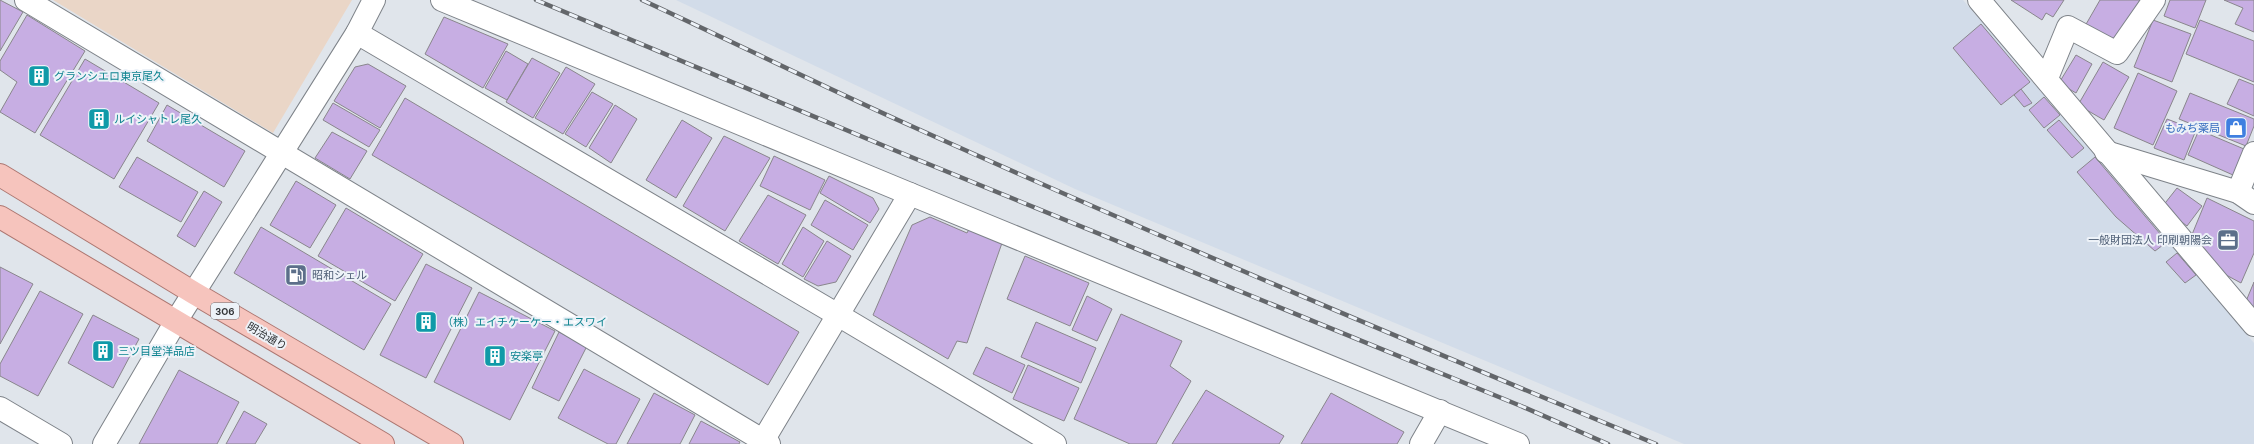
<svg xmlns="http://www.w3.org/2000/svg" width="2254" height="444" font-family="'DM Sans','Noto Sans JP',sans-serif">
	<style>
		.commercial { fill: #ead6c7 }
		.built { fill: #d2dce9 }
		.building { fill: #c7aee3; stroke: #89868c }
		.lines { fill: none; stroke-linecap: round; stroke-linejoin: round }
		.minor-casing { stroke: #7e8389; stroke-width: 24 }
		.major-casing { stroke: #ad7771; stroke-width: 24 }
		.minor { stroke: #fff; stroke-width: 22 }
		.major { stroke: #f6c4bd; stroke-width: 22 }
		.rail-casing { stroke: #63666a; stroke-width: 4.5 }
		.rail { stroke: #edf2f8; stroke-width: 3; stroke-dasharray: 9; stroke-linecap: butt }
		.labels { text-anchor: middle; stroke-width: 4; stroke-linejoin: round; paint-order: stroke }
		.shield { fill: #edf2f8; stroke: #696c70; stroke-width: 1 }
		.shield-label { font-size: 10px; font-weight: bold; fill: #313336 }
		.culture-label { font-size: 11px; fill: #0d838f; stroke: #edf2f8; text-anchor: start }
		.shop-label { font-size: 11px; fill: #366cbe; stroke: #edf2f8; text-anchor: end }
		.service-label { font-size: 11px; fill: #4e5e75; stroke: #edf2f8; text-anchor: end }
		.street-label { font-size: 11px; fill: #313336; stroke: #edf2f8 }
	</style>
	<rect width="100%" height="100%" fill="#e0e5eb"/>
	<polygon class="commercial" points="53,0 352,0 273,133"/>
	<polygon class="built" points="676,0 1963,0 2254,343 2254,444 1684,444 1075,189"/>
	<g class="building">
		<polygon points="0,0 23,12 0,51"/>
		<polygon points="2011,0 2064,0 2053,17 2046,13 2042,20"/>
		<polygon points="2100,0 2140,0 2115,44 2085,26"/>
		<polygon points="2170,0 2206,0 2195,28 2164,16"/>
		<polygon points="2224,0 2254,0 2254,32 2235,24 2243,8"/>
		<polygon points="27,15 85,51 35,133 0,112 17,82 0,70 0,61"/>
		<polygon points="444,17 508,44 483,88 425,54"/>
		<polygon points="2153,20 2191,34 2172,82 2134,67"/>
		<polygon points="2200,20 2254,41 2254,82 2186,54"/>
		<polygon points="1981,24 2030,82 2001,105 1953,48"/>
		<polygon points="506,51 528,64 507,100 485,88"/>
		<polygon points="2076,55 2092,64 2076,93 2059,83"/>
		<polygon points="532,58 560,73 533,118 506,102"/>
		<polygon points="85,59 159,103 114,179 40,135"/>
		<polygon points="2103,62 2129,77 2104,120 2078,105"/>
		<polygon points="368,64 406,86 380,128 334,101 355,67"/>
		<polygon points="566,67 595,84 563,134 535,118"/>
		<polygon points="2138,73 2177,91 2153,145 2114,128"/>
		<polygon points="2239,79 2254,85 2254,116 2227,104"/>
		<polygon points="2021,89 2032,103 2024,107 2014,95"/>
		<polygon points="592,92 613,104 586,147 565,134"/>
		<polygon points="2190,93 2254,119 2254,126 2246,146 2179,119"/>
		<polygon points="2044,97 2060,115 2044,128 2029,110"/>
		<polygon points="405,98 799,332 768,385 372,155"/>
		<polygon points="333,103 380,130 369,147 323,120"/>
		<polygon points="167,105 245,151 224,187 147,141"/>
		<polygon points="615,105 637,119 611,163 589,148"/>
		<polygon points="2167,119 2196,130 2184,160 2154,148"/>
		<polygon points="682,120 712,138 676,198 646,180"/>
		<polygon points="2059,120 2084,148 2072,158 2047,130"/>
		<polygon points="2199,130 2244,149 2233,175 2188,155"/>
		<polygon points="332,132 367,151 350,179 315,158"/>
		<polygon points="724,136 770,158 725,231 683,206"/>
		<polygon points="774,156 825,180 810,210 760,186"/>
		<polygon points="137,157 198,192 181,222 119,187"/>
		<polygon points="2095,157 2167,242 2155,251 2116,217 2077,172"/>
		<polygon points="829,176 873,198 879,209 870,223 820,193"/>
		<polygon points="296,181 336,205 310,248 270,225"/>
		<polygon points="2177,188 2202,206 2187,226 2162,207"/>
		<polygon points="204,191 222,202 195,247 177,236"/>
		<polygon points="768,195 806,215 778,264 739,241"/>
		<polygon points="2207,198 2254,221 2254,253 2241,283 2215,269 2191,237"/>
		<polygon points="825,200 868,225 853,250 811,225"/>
		<polygon points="346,208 423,254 395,301 318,256"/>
		<polygon points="930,217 967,233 969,229 1002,243 967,343 957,341 948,359 873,315 912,225"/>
		<polygon points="261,227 391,304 364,350 234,273"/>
		<polygon points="803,227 824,241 803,277 782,264"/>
		<polygon points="827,241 851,256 836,282 818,286 804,279"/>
		<polygon points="2177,253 2196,275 2185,283 2166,262"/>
		<polygon points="1025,256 1089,283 1070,326 1007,299"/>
		<polygon points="426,264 472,288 426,378 380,355"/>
		<polygon points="0,267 33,284 0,344"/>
		<polygon points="2254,282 2254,320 2244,306"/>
		<polygon points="40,291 83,314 38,396 0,376 0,364"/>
		<polygon points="479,292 555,331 510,420 434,382"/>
		<polygon points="1087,296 1112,309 1097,341 1072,330"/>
		<polygon points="1121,314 1182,341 1170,366 1191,381 1156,444 1130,444 1074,419"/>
		<polygon points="93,315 139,339 113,388 68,363"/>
		<polygon points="1036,322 1096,348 1081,383 1021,357"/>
		<polygon points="559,332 587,346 559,401 532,388"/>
		<polygon points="986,347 1025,365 1012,393 973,374"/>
		<polygon points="1028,365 1079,388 1064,421 1013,399"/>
		<polygon points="584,369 640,399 616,444 608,444 558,418"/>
		<polygon points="179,370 239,402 217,444 139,444"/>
		<polygon points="1206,390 1284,436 1279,444 1172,444"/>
		<polygon points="654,393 695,415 680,444 627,444"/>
		<polygon points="1331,393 1404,432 1397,444 1301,444"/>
		<polygon points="244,411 267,424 255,444 226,444"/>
		<polygon points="701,421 740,442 739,444 689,444"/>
	</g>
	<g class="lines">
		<g class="minor-casing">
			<g id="minor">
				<polyline points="26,0 769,444"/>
				<polyline points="442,0 910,194 761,444"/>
				<polyline points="1979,0 2254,325"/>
				<polyline points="357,33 838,315 1055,444"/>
				<polyline points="2047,78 2068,27 2117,53 2154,0"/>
				<polyline points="2106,152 2238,192 2254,203"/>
				<polyline points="2238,192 2254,153"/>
				<polyline points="910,194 1518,444"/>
				<polyline points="0,408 61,444"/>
				<polyline points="104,444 176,321 357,33 374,0"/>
				<polyline points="1421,444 1440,411"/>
			</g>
		</g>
		<g class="major-casing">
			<g id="major">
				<polyline points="0,175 194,293 452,444"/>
				<polyline points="0,217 383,444"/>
			</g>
		</g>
		<use href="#minor" class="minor"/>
		<use href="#major" class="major"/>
		<g class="rail-casing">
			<g id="rail">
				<polyline points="536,0 894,150 1521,406 1608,444"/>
				<path d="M642,0C731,41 820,85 909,125C1156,236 1406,341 1656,444"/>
			</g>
		</g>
		<use href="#rail" class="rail"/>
	</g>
	<defs>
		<g id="building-square" transform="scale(1.15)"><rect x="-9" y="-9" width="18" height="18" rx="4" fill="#0f9aa8" stroke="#edf2f8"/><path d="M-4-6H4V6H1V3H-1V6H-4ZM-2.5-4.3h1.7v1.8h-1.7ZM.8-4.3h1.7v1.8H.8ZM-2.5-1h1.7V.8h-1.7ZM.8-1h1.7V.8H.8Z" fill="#fff"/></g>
		<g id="shop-square" transform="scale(1.15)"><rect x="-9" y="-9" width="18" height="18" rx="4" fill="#3f7fe0" stroke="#edf2f8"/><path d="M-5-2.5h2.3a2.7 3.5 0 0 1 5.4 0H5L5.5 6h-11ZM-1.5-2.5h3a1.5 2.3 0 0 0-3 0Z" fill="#fff"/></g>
		<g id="office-square" transform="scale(1.15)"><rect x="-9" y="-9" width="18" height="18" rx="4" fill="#5c6f8a" stroke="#edf2f8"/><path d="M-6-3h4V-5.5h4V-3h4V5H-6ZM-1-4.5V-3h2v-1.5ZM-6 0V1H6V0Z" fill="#fff"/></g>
		<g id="fuel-square" transform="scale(1.15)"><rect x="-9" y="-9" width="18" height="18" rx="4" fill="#5c6f8a" stroke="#edf2f8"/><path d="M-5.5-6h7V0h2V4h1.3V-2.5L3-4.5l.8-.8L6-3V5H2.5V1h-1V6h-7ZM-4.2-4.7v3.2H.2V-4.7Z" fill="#fff"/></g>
	</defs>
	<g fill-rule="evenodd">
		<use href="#building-square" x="39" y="76"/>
		<use href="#building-square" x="99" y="119"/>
		<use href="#shop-square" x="2236" y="128"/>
		<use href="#office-square" x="2228" y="240"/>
		<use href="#fuel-square" x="296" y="275"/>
		<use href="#building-square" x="426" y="322"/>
		<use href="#building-square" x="103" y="351"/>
		<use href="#building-square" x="495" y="356"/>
	</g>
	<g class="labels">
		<rect class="shield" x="211" y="303" width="28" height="16" rx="3"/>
		<g class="shield-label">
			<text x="225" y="315">306</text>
		</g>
		<g class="culture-label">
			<text x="54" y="80">グランシエロ東京尾久</text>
			<text x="114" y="123">ルイシャトレ尾久</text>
			<text x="442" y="326">（株）エイチケーケー・エスワイ</text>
			<text x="118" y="355">三ツ目堂洋品店</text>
			<text x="510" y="360">安楽亭</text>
		</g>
		<g class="shop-label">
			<text x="2220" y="132">もみぢ薬局</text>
		</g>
		<g class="service-label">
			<text x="2212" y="244">一般財団法人 印刷朝陽会</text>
			<text x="312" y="279" text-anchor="start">昭和シェル</text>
		</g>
		<g class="street-label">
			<text transform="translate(267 336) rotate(30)" y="4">明治通り</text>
		</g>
	</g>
</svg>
